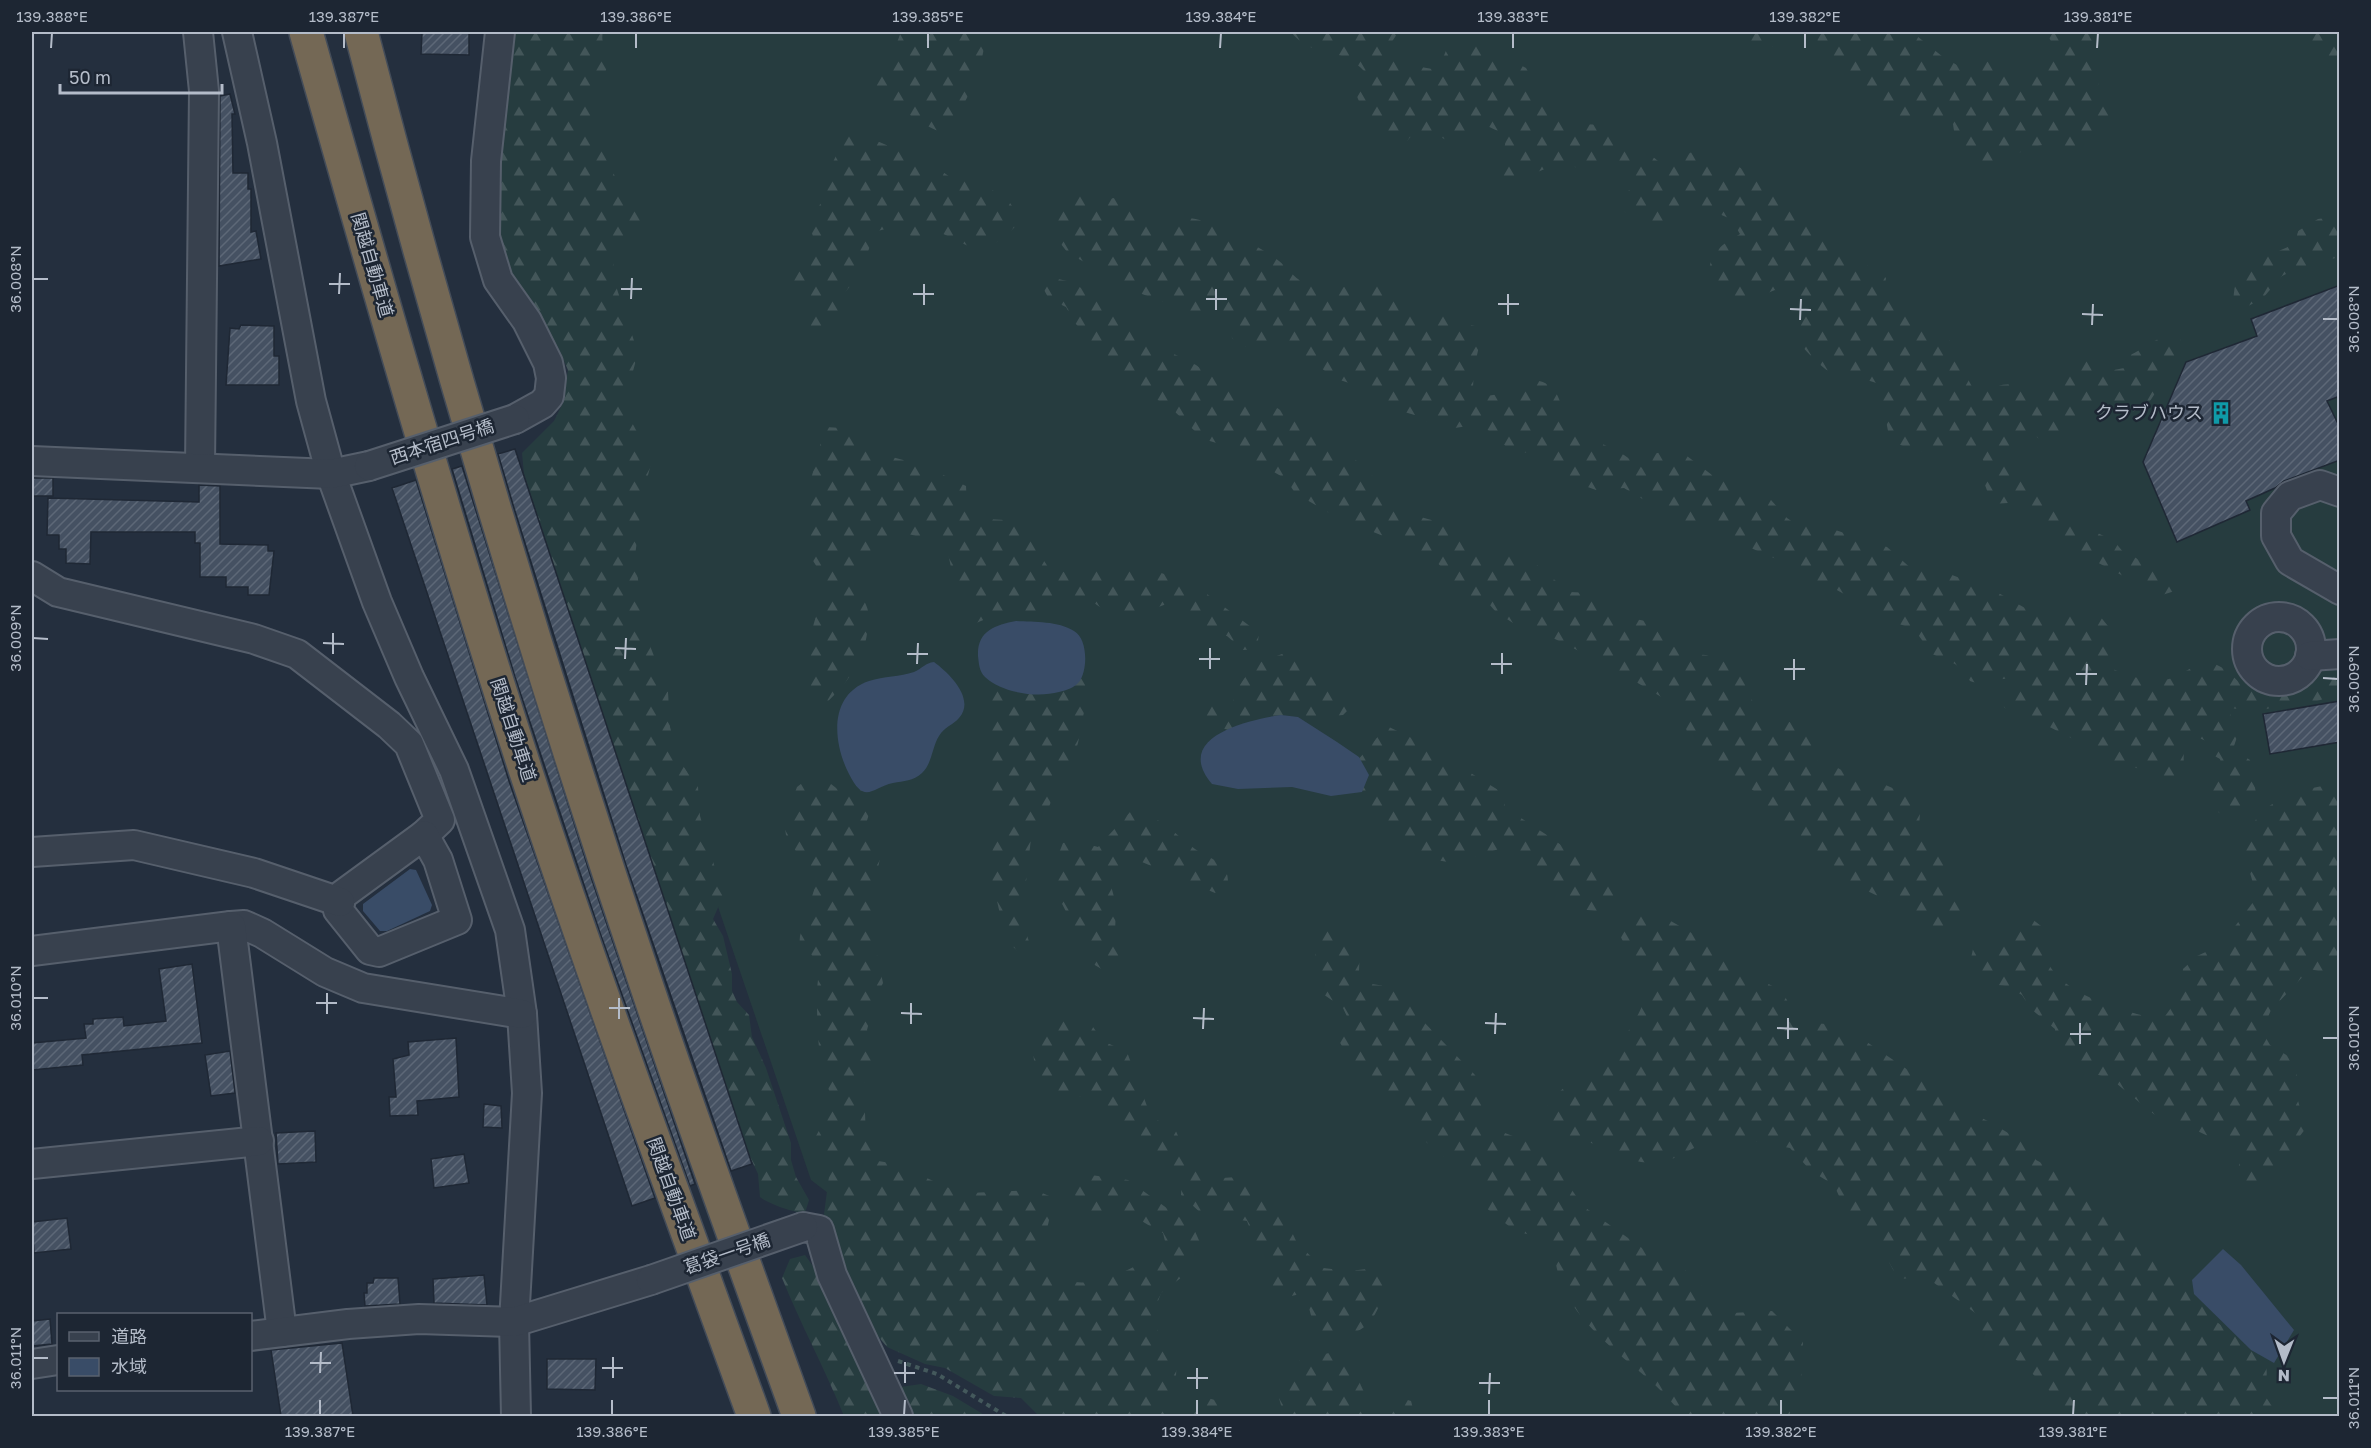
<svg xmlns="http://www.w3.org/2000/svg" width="2371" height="1448" font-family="'Golos Text','Noto Sans JP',sans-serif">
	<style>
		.grass { fill: #263c3f }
		.forest { fill: url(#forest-firs) }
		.water { fill: #394c67 }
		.building { fill: url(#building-hatch); stroke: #1f2835; stroke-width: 1.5 }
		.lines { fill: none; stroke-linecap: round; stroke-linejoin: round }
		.minor-casing { stroke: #565f6c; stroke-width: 32 }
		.highway-casing { stroke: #434c59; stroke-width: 36 }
		.path { stroke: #44595c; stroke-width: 4; stroke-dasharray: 4.5 4.5; stroke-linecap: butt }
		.minor { stroke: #38414e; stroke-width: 28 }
		.highway { stroke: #746855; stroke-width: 33 }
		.minor-bridge-casing { stroke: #565f6c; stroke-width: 32; stroke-linecap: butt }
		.minor-bridge { stroke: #38414e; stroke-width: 28 }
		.ticks { fill: none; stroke: #b4bcc9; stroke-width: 2 }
		.labels { text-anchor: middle; stroke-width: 5; stroke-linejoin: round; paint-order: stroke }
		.street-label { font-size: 18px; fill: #b4bcc9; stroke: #1d2633 }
		.poi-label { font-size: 18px; fill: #b4bcc9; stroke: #1d2633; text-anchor: end }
		.neatline { fill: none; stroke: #b4bcc9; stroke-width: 2 }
		.ticks-label { font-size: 15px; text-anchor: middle; fill: #b4bcc9 }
	</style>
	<defs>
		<pattern id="forest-firs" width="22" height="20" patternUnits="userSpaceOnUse" patternTransform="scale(1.5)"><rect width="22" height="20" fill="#263c3f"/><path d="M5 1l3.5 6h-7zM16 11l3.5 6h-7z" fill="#435659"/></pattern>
		<pattern id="building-hatch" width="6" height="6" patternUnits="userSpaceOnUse" patternTransform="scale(1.5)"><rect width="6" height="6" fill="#455162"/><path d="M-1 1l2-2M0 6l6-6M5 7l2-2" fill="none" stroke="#5d6877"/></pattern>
	</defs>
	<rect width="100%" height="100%" fill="#242f3e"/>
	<polygon class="grass" points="563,32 2339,32 2339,1416 1059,1416 880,1233 811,1180 634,660"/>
	<g class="forest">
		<path d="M509,32H603C600,43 607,47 608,58C609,75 594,86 591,100C586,131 624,196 643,220L634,237L613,257L614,280L638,353L628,389L629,417L652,460L643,494L635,556L645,633L668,692L670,727L679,760L698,787L700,816L723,896L713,919L723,936L732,974V991L737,1002L749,1015L752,1037L766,1068L791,1143V1160L796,1177L809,1200L805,1213C794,1213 767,1203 760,1197L758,1174L744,1144L524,474L522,453L554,421L563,403L568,370L557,345L530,312L505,260L494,221Z"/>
		<path d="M901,32H984C988,63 963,108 946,135L917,121L873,83L893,53Z"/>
		<path d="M1291,32H1422L1416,36L1397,34L1389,46L1421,67L1438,70L1450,41H1474L1526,68L1552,114L1582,124L1603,125L1612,129L1621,141L1652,156L1664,166C1677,162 1686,153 1700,149L1716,164L1728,168L1739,167L1781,191H1791L1804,221L1815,231L1817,240C1836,243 1850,244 1859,263L1877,269L1886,278L1884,291L1893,304L1910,307L1964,353L1963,370L1977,396C2006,380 2009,383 2041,390L2080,359L2098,356L2104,372L2124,368L2130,355C2145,349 2167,328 2181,337L2175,363L2148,404L2124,416L2095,415L2048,446L2029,431L2008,463L2030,483L2043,501L2063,516L2114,541L2124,553L2133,556L2151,568L2163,570L2175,580L2178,590L2162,595L2143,590L2127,578L2089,558L2060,533L2029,517L2023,502L1992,504L1985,485L1986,467L1979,451L1948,447L1917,452L1898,444L1888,431L1879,384C1864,378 1848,377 1832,373C1823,370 1797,342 1791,333L1799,321L1800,304L1775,290C1744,303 1737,303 1709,283C1708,254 1716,248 1740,234L1731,219L1688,201L1670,213L1662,229L1650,227L1625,212L1621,196L1635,186L1634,173L1619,166H1602L1593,174C1550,152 1540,180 1502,181C1500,165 1505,151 1506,135L1477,121L1452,143L1433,133L1417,130L1405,143C1375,133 1364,118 1354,88L1364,71C1360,67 1355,62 1349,59C1327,48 1310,55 1291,32Z"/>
		<polygon points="1752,32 1785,32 1780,42 1766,51 1750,43"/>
		<path d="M1811,32H1912L1943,57L1964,69L1986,61L2030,76L2048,67L2052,43L2046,32H2095L2097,38C2090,51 2094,61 2102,73L2097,88L2109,115C2101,137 2085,144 2064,151L2052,143L2028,148L1995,166C1970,160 1956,151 1953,124L1945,118L1914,120L1890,114L1870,103L1860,92L1849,69L1831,59Z"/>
		<polygon points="2297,32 2339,32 2339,72 2303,34"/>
		<path d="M846,133L870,138L933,165L950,177L980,181L1010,203L1021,219C1010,236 997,238 987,253C967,248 952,236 933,230L920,239L889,228L874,232C867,257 860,279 840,297L838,315L815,344L805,339V309L790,284L794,271L811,261L814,240L809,223L822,201C817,182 826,176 834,160C840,150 838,142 846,133Z"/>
		<path d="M1076,195L1101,200L1121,197L1135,205L1156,224C1166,222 1177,219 1187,218C1210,218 1260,247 1279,261C1287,267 1294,278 1303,282C1330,297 1355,281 1383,283C1398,297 1407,312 1424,322L1438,309L1452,310L1465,324L1475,326L1480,342L1474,368L1473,387L1486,396L1500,394L1511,398L1516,382C1553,374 1560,393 1566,425L1624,455L1644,469L1651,468L1653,454L1670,450L1683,453L1712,475L1733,482L1744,490L1771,500L1787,518L1800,527L1817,524L1887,547L1914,571L1931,570L1952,575L1995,591L2025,608L2042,610L2057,617L2078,614L2099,615L2112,631L2107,647L2115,670C2132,677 2151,683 2169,679C2185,675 2199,657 2217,665C2229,670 2239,684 2250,691L2256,687L2288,684L2294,688L2302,689L2310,667L2321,666L2332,675L2339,672V694L2314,702L2289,703L2259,711L2229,708L2231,718L2239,722L2240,728L2233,749L2250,760L2258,804L2243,818L2221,814L2207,804L2214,784L2211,771L2222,767L2220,759L2211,754L2213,744L2197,737C2177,749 2186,760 2184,779L2178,784L2152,778L2140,769L2115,762L2094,744L2077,741L2034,719L2013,716L2002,705L2013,693L2018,680C1999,674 1989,688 1970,681L1964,671L1955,664L1932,654L1914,629L1896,623L1835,589L1806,579L1776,559L1735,541L1718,527L1678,520L1624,488L1596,490L1557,476L1545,468L1540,452L1512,453L1492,432L1475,425L1441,430L1418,416L1384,406L1373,391L1334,378L1307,357L1282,344C1260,352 1251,353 1232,338L1231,320L1220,311L1202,316L1142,294L1068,253L1053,234L1049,219L1054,202Z"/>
		<polygon points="2339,216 2339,257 2298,268 2282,276 2262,299 2236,312 2233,301 2236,276 2250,263 2295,244 2298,231 2318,219"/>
		<polygon points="1045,276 1067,281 1092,293 1111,308 1123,326 1138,336 1196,365 1245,400 1267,402 1335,443 1370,472 1385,498 1417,516 1453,526 1472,554 1491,557 1519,550 1569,592 1593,593 1619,616 1651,622 1665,642 1688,654 1706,655 1739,667 1749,681 1753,706 1767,719 1790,722 1812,739 1812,755 1821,765 1836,767 1858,779 1874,780 1904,793 1920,813 1919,827 1948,862 1947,882 1962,905 1963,925 1948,935 1930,929 1890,902 1849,882 1839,869 1786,833 1754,791 1727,773 1714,760 1692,749 1680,708 1609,666 1539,631 1513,623 1496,612 1482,596 1469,601 1455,595 1450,575 1428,554 1336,517 1295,493 1286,479 1230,447 1203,439 1169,406 1117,379 1107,358 1075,323 1066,307 1049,299 1043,288"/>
		<path d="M825,427L842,428L861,437L874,452L925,466L966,486L967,506L987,519L1025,521L1039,525L1037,550L1048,567L1062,572L1104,566L1142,567L1174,577L1207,594L1259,633L1257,649L1243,650L1227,636L1215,635L1202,628L1188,611L1169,603L1148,611L1107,612L1087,598L1056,599L1043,613C1017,609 998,613 974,624L969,603L954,582L948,553L941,543L905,533L860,556C860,568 858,583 861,594C863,600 867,605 868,611C870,652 853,678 825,704H811L807,681L812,667L808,644L826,581L808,553L805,531L810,514L807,494Z"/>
		<path d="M1282,654C1303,659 1316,667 1329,685L1344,688L1356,702L1343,715L1238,733L1206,723L1201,705L1233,703L1235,691L1255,664Z"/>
		<path d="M1067,670L1090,681L1078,743L1070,768L1055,790L1049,807L1032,830L1024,899L1019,910L1031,948L1022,955L1011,945L1000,914L988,862L1004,819C984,795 980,777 997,749L990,729L988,691L1006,675Z"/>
		<path d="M1387,726L1424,744L1503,793L1505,808C1544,832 1581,859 1619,885L1620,904L1602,912L1580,909L1553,897L1536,866L1521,854L1499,849L1454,863L1424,858L1397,843L1377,824L1350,777L1352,767Z"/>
		<path d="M2339,776V976L2310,969L2271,1010L2262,1031L2270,1045L2288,1056L2298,1078L2296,1094L2306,1128C2290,1148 2279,1172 2263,1192L2246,1187L2238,1170L2241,1156L2229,1136L2210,1137L2185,1125L2161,1120L2111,1079L2092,1073L2056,1047L2055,1029L2031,1009L2022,995L2005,986L1977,982L1970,963L1973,949L1999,940L2016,938L2014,922L2024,913L2045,929C2045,936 2043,945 2044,952C2052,993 2127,1014 2163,1019L2181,994L2183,969L2197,956L2221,945L2257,897L2244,852C2249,842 2251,831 2255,821C2266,799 2313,786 2335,784Z"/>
		<path d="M810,777H822L840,791L860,780L866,784L873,801C866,829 856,833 880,858L874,889L878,911L873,936L883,983L875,999L867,1030L872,1049V1071L858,1092L865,1113L866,1140L878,1161L897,1164L946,1187L969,1193L1035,1190L1054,1198L1045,1238L1031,1249C1039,1258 1048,1269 1058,1276C1087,1296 1144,1265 1166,1245L1163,1233C1151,1228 1139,1217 1127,1215C1110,1211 1096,1215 1079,1207L1070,1179L1083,1174L1128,1180L1193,1227L1202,1247L1186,1274L1161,1293L1151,1320L1177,1360L1175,1390L1164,1416H1039L1021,1398L994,1396L945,1368L925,1364L887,1347L863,1318L823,1222L829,1176L819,1155L816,1136L835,1102C817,1072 817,1027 817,992C817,982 820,974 818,964L811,954L799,949L800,936L814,890L808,871L786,835L784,822L797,787Z"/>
		<path d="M1130,812C1169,819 1167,829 1195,849C1211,861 1229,860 1228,884L1215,893L1142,862L1122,863L1111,886L1116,904L1115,934L1123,963L1117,978L1093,964L1057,894L1055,863L1063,843L1076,841L1098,847Z"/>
		<path d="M1638,912H1655L1739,960L1761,980L1782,991L1796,1017L1808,1023L1828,1024L1858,1036L1908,1070L1937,1082C1941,1091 1946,1104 1954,1110C1960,1113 1970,1114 1977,1116C1996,1123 2008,1136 2027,1141L2036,1160L2055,1170L2104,1204L2116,1223L2132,1240L2151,1249L2174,1275L2193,1289L2213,1319L2226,1329L2240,1326C2262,1355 2272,1356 2264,1394L2278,1416H2074L2023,1364L2004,1353L1981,1348L1977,1333L1978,1315L1926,1277L1898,1279L1889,1262L1887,1245L1844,1207L1834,1185L1811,1171L1790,1148L1731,1137L1698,1146L1662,1164L1641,1162L1619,1157L1607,1147L1575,1139L1553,1126L1544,1111C1558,1086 1584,1076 1605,1058C1625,1041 1659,992 1644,966C1640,959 1632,955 1628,949C1624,945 1622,939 1619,933Z"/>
		<path d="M1335,925L1360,947L1359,971L1372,984L1404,989L1420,1018L1475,1075L1482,1089L1481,1124L1542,1147L1583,1206L1645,1250L1684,1269L1731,1313L1772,1311L1803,1342L1801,1382L1789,1416H1684C1674,1405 1664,1393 1652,1382C1613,1348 1556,1309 1555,1252L1538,1237L1515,1231L1485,1207L1480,1187L1425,1141L1414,1112L1384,1095L1354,1068L1338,1039L1353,1029L1343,1008L1323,994L1316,978L1315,926Z"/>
		<path d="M1054,1019L1093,1027L1103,1041L1127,1052L1151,1117L1175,1129L1185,1152L1200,1172L1222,1178L1252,1176L1284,1215L1297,1243L1323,1268L1349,1271L1376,1268L1385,1289C1373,1330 1358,1339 1316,1334L1305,1293L1273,1300L1254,1282L1275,1268L1255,1242L1247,1221L1202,1214L1181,1195L1182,1175L1134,1141L1116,1110L1089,1096L1068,1098L1037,1082L1031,1038Z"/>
		<path d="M805,1255L820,1276L886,1416H844C825,1369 801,1325 782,1278L790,1259Z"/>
		<polygon points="1341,1351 1351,1364 1375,1416 1284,1416 1279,1398 1301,1358"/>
		<polygon points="921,1384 953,1396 986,1416 909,1416 901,1387"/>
		<polygon points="1192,1394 1215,1400 1224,1416 1181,1416 1180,1413"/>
		<polygon points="1392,1395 1411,1401 1415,1416 1379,1416"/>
	</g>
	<g class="water">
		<path d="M1016,621C1035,622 1058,621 1074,631C1088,639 1088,670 1079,682C1074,688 1067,690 1059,692C1037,698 1002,693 985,677C979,671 979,664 978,656C977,631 995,625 1016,621Z"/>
		<path d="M934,662C949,673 976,699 959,718C953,725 944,727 939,736C932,747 932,764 922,773C913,781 904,781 893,783C872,787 865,806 849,774C833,743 828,695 869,681C884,676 900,677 914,672C923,668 925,663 934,662Z"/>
		<path d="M1281,715L1298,717L1337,742L1359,757L1369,775L1362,792L1331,796L1292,787L1238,789L1212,784C1172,737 1248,720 1281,715Z"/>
		<polygon points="410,869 416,870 432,905 430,911 387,931 380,931 363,911 363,904"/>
		<polygon points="2223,1249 2241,1265 2294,1330 2274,1363 2251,1350 2194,1294 2192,1280"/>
	</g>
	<g class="building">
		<polygon points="429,32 469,32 469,55 421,54 422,33"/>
		<polygon points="230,94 235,114 232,114 233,173 248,173 248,189 251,189 251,232 256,231 261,259 219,266 220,96"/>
		<polygon points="2340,285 2340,396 2327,401 2340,428 2340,460 2284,481 2275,488 2246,501 2250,510 2177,542 2143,462 2186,362 2257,336 2251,319"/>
		<polygon points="241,325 274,326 274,356 279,356 279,385 226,385 230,328 239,329"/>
		<polygon points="515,449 752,1164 731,1171 626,865 514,508 498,454"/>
		<polygon points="462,466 591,877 695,1184 690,1186 599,930 515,677 452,469"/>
		<rect x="32" y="478" width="21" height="18"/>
		<polygon points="416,480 509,781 655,1198 632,1206 392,488"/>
		<polygon points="199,485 220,486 220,544 268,545 268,551 274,551 269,595 248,595 248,587 226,587 226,577 200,577 200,543 195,543 195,532 91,532 90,564 66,563 66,549 59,549 59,535 47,535 48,498 199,502"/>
		<polygon points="2340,701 2340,742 2270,754 2263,714"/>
		<polygon points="192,964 202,1043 82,1055 83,1065 32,1070 32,1043 86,1038 84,1024 93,1024 93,1019 123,1017 124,1026 166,1021 159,969"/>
		<polygon points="456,1038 459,1097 417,1101 418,1115 390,1116 389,1097 396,1097 393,1059 409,1055 408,1042"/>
		<polygon points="230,1051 235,1093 211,1096 205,1055"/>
		<polygon points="484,1104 501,1106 502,1128 483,1127"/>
		<polygon points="315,1131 316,1162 278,1164 276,1133"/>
		<polygon points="464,1154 469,1183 434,1188 431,1159"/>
		<polygon points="67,1218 71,1249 34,1253 32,1222"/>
		<polygon points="484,1275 487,1305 434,1303 433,1279"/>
		<polygon points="374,1278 398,1278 400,1304 365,1306 364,1293 367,1293 367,1283 373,1283"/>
		<polygon points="50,1319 52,1344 32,1346 32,1321"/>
		<polygon points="342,1343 353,1416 281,1416 271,1350"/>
		<polygon points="547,1359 596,1359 595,1390 547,1389"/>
	</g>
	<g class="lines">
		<g class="minor-casing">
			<g id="minor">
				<polyline points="198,32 204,91 200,467"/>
				<polyline points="237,32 262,143 311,401 331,474 377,602 409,677 454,770 510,930 522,1014 527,1093 514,1322 516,1416"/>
				<polyline points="500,32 486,161 485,237 498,280 527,321 548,363 551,378 549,396 542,404 515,419"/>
				<polyline points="32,461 331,474 369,466"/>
				<polyline points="2340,492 2320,485 2290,496 2276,513 2276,536 2290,561 2340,590"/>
				<polyline points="32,576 58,592 254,639 297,654 389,725 409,744 440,820 424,835"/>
				<circle cx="2279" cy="649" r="32"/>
				<polyline points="2310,656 2340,654"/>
				<polygon points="424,835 438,860 457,920 379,952 370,950 338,910 342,895"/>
				<polyline points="32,852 134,845 254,873 340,902"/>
				<polyline points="231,926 244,925 262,933 325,972 363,988 522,1014"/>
				<polyline points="32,951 231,926 282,1332"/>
				<polyline points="32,1164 259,1141"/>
				<polyline points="803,1227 819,1230 832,1275 898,1416"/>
				<polyline points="250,1336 348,1324 419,1319 514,1322 651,1280"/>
				<polyline points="32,1364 58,1360"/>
			</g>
		</g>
		<g class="highway-casing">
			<g id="highway">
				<path d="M306,32C376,280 447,529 527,775C598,991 677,1203 754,1416"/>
				<path d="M361,32C445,354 541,674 648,990C696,1133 748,1274 799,1416"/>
			</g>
		</g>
		<polyline class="path" points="898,1361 937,1374 1006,1416"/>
		<use href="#minor" class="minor"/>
		<use href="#highway" class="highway"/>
		<g class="minor-bridge-casing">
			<g id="minor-bridge">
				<polyline points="369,466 515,419"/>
				<polyline points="651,1280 803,1227"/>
			</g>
		</g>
		<use href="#minor-bridge" class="minor-bridge"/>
	</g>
	<path class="ticks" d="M51,48L52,33M344,48V33M636,48V33M928,48V33M1220,48L1221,33M1513,48V33M1805,48V33M2097,48L2098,33M33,279H48M329,284H350M621,289H642M339,294L340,273M913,294H934M631,299L632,278M1206,299H1227M1498,304H1519M924,305V284M1790,309L1811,310M1216,310V289M2082,314L2103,315M1508,315V294M2323,319H2338M1800,320L1801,299M2092,325L2093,304M33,638L48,639M323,643L344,644M615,648L636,649M333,654V633M907,654H928M625,659L626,638M1199,659H1220M917,664L918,643M1491,664H1512M1210,669V648M1784,669H1805M1502,674V653M2076,674H2097M2323,678L2338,679M1794,680V659M2086,685L2087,664M33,998H48M316,1003H337M609,1008H630M901,1013L922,1014M327,1014V993M1193,1018L1214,1019M619,1019V998M1485,1023L1506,1024M911,1024V1003M1777,1028L1798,1029M1203,1029L1204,1008M1495,1034L1496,1013M2070,1034H2091M2323,1038H2338M1788,1039V1018M2080,1044V1023M33,1358H48M310,1363H331M602,1368H623M320,1373L321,1352M894,1373H915M613,1378V1357M1187,1378H1208M905,1383V1362M1479,1383H1500M1197,1389V1368M1489,1394L1490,1373M2323,1398H2338M320,1415V1400M612,1415V1400M904,1415L905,1400M1197,1415V1400M1489,1415V1400M1781,1415V1400M2073,1415L2074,1400"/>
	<defs>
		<g id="building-bare" transform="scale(1.8)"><path d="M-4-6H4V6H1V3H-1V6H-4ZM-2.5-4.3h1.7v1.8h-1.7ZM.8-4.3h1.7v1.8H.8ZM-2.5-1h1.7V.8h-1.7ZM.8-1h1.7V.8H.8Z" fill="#0f9aa8" stroke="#1d2633" stroke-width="2.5" paint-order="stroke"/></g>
	</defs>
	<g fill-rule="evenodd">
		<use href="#building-bare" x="2221" y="413"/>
	</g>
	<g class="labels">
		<g class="street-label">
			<text transform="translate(372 265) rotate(74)" y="6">関越自動車道</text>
			<text transform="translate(442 442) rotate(-18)" y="6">西本宿四号橋</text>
			<text transform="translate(513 730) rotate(72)" y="6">関越自動車道</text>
			<text transform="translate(671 1189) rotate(70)" y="6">関越自動車道</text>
			<text transform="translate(727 1254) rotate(-19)" y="6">葛袋一号橋</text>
		</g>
		<g class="poi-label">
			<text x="2203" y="419">クラブハウス</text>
		</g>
	</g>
	<rect width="2371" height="1448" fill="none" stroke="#1d2633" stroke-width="66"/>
	<rect x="57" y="1313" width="195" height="78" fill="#1d2633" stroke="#59626f" stroke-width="1.5"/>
	<rect x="69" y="1332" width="30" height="9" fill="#38414e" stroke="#59626f" stroke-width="1.5"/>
	<text x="111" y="1343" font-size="18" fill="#b4bcc9">道路</text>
	<rect x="69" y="1358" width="30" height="18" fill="#394c67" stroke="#59626f" stroke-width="1.5"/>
	<text x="111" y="1373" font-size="18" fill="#b4bcc9">水域</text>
	<g transform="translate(2284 1361) rotate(181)" stroke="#1d2633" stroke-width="4.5" paint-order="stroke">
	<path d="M0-4.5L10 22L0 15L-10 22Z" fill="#b4bcc9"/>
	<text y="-9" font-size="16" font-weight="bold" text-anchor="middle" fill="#b4bcc9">N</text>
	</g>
	<path d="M60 84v9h162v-9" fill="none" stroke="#b4bcc9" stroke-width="3"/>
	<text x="69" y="84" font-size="18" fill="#b4bcc9" stroke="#1d2633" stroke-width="4.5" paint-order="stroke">50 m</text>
	<rect x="33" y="33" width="2305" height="1382" class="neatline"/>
	<g class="ticks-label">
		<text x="52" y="22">139.388°E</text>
		<text x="344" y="22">139.387°E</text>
		<text x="636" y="22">139.386°E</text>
		<text x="928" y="22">139.385°E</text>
		<text x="1221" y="22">139.384°E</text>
		<text x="1513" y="22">139.383°E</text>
		<text x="1805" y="22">139.382°E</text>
		<text x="2098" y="22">139.381°E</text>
		<text transform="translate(16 279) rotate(-90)" y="5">36.008°N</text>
		<text transform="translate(2354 319) rotate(-90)" y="5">36.008°N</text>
		<text transform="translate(16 638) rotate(-90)" y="5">36.009°N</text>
		<text transform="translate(2354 679) rotate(-90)" y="5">36.009°N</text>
		<text transform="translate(16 998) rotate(-90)" y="5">36.010°N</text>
		<text transform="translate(2354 1038) rotate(-90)" y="5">36.010°N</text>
		<text transform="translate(16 1358) rotate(-90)" y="5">36.011°N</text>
		<text transform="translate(2354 1398) rotate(-90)" y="5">36.011°N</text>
		<text x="320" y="1437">139.387°E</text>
		<text x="612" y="1437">139.386°E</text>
		<text x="904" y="1437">139.385°E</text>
		<text x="1197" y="1437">139.384°E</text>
		<text x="1489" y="1437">139.383°E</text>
		<text x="1781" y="1437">139.382°E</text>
		<text x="2073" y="1437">139.381°E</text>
	</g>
</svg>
